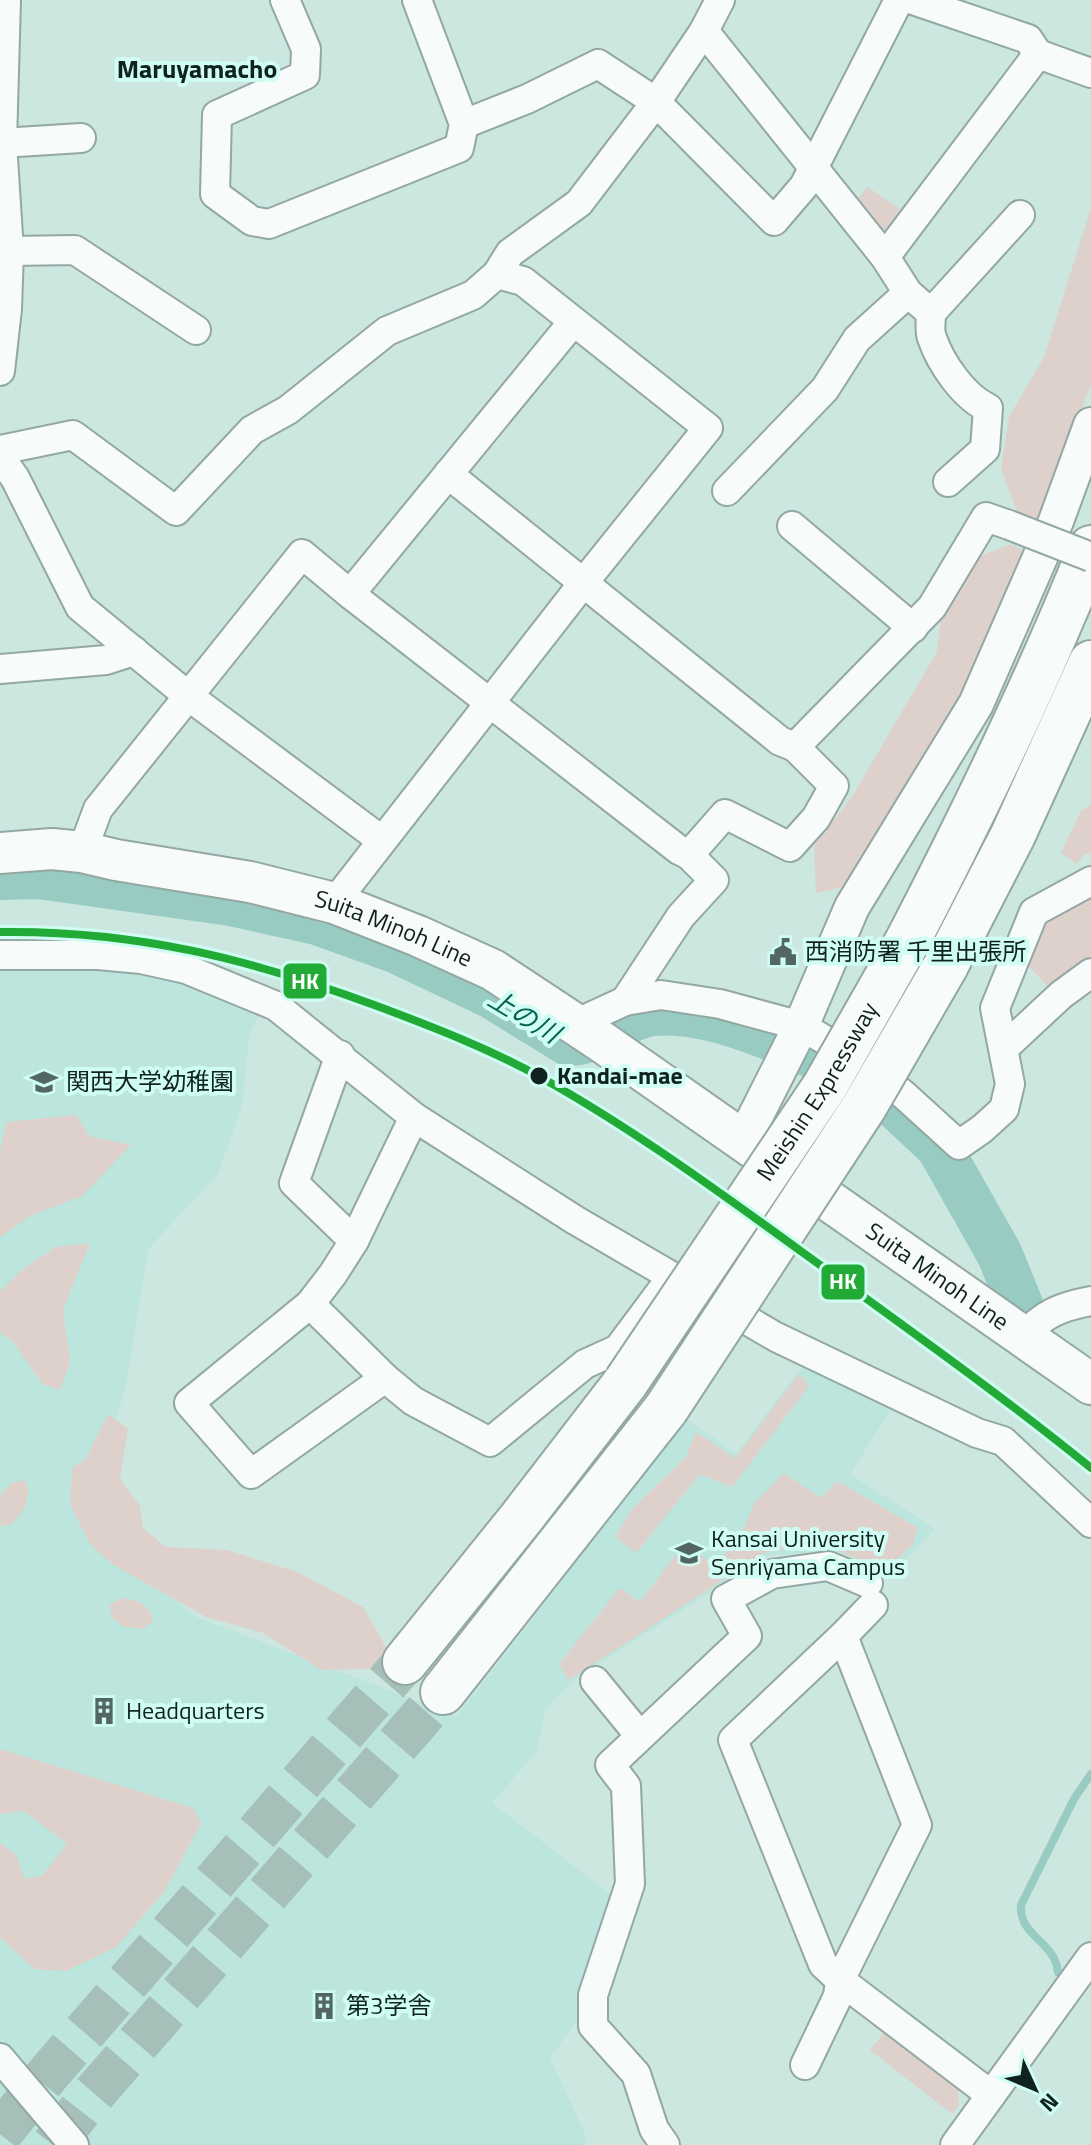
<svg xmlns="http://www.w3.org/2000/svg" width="1091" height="2145" font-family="'Titillium Web','Noto Sans JP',sans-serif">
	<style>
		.built { fill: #bce6dd }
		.green { fill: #ded1cc }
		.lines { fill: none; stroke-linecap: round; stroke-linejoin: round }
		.stream { stroke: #98cbc1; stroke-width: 8 }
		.river { stroke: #98cbc1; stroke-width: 46 }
		.motorway-tunnel { stroke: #a6bfb9; stroke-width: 44; stroke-dasharray: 44 22; stroke-linecap: butt }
		.minor-casing { stroke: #93a7a3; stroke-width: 32 }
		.tertiary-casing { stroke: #93a7a3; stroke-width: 38 }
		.secondary-casing { stroke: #93a7a3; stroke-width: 44 }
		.motorway-casing { stroke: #93a7a3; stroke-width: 48 }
		.minor { stroke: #f7fbfa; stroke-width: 28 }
		.tertiary { stroke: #f7fbfa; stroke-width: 34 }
		.secondary { stroke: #f7fbfa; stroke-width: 40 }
		.motorway { stroke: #f7fbfa; stroke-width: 44 }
		.minor-bridge-casing { stroke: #93a7a3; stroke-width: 32; stroke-linecap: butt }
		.motorway-bridge-casing { stroke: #93a7a3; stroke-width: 48; stroke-linecap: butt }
		.minor-bridge { stroke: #f7fbfa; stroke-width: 28 }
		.motorway-bridge { stroke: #f7fbfa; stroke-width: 44 }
		.rail-1-casing { stroke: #cffdf3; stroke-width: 14 }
		.rail-1 { stroke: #21ab36; stroke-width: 8 }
		.stop-dot { fill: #10221e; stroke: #cffdf3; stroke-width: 3 }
		.labels { text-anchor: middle; stroke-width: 8; stroke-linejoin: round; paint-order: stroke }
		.street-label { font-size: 24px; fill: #10221e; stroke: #cffdf3 }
		.poi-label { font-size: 24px; fill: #10221e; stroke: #cffdf3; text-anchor: start }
		.stop-label { font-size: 24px; font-weight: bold; fill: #10221e; stroke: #cffdf3; text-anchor: start }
		.neighbourhood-label { font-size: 26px; font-weight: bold; fill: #10221e; stroke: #cffdf3 }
		.water-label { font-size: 26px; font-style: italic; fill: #055f53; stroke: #cffdf3 }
		.line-badge { stroke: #cffdf3; stroke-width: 3 }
		.badge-label { font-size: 22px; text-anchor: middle; font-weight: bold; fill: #fff }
	</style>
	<rect width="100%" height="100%" fill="#cce6e0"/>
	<polygon class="built" points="0,964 97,964 182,978 262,1009 249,1036 242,1106 218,1174 148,1249 126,1387 99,1472 150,1578 196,1617 457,1716 687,1419 736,1454 807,1360 893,1406 850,1474 935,1529 888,1578 826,1551 766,1556 577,1678 546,1708 537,1751 492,1803 614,1897 574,2025 550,2058 586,2136 585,2145 0,2145"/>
	<g class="green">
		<polygon points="868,187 908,215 892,235 881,236 853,204"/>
		<polygon points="1091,208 1091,384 1040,523 1018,514 1001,469 1009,417 1044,357"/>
		<polygon points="1011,544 1028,553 961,699 844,887 816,893 814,844 850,800 937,652 941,617 975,558"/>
		<polygon points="1091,805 1091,852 1083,855 1077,864 1061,853 1081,811"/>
		<polygon points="1091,892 1091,961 1053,992 1027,964 1048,915"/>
		<polygon points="76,1115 89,1136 131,1145 82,1196 32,1215 0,1237 0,1152 6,1122"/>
		<polygon points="90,1243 63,1309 70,1362 60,1390 43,1385 14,1343 0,1332 0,1291 23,1269 56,1247"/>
		<polygon points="799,1374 809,1386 732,1487 700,1474 636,1553 615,1537 632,1509 686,1457 696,1432 735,1458"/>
		<polygon points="108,1414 128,1429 120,1479 140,1506 143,1528 166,1547 227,1550 297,1572 363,1607 387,1649 373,1669 321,1670 263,1633 206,1617 112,1564 89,1543 70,1503 72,1468 85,1460"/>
		<polygon points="784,1473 821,1498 837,1481 918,1528 913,1544 885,1571 826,1546 766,1552 569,1680 559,1664 620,1588 640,1602 685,1543 715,1566 743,1531 754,1504"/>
		<polygon points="24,1480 29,1490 25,1508 12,1524 0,1526 0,1496 11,1483"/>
		<path d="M122,1598C139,1600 149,1605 154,1621L143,1629L124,1627L112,1618L109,1605Z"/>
		<polygon points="0,1749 193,1808 201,1823 165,1891 116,1947 66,1971 34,1969 0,1937 0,1843 17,1856 24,1879 42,1876 67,1844 24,1811 0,1814"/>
		<polygon points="886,2030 958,2086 959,2105 952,2114 870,2050"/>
	</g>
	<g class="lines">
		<path class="stream" d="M1058,1972C1055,1941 1019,1937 1021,1905L1074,1799L1091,1774"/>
		<path class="river" d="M0,877L39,876L231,903L317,922L395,950L492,996L568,1043C592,1045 626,1015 654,1013C693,1009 738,1025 774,1039C789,1045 803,1053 819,1057L894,1105L939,1147L1000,1255L1021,1307"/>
		<g class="motorway-tunnel">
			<polyline points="0,2134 49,2073 405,1662"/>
			<polyline points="53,2145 84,2105 443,1692"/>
		</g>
		<g class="minor-casing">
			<g id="minor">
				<polyline points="285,0 306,49 305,75 217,115 215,194 252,221 269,224 459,148 464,124 417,0"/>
				<path d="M704,31L885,257L908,293L931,313C931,321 929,331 932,338C941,364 964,397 988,408L985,449L948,482"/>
				<polyline points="1038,54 1091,73"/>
				<polyline points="464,124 527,99 598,64 656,102 774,221 804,186 899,0"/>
				<polyline points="2,143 81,138"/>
				<polyline points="9,251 75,250 196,330"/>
				<polyline points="885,257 1038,54 1028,39 913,0"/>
				<polyline points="497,274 510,253 579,203 656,102 704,31 720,0"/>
				<polyline points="931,313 1020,215"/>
				<polyline points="0,371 7,309 9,251 2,143 6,0"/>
				<polyline points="0,450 73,435 176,511 252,430 288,410 387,331 473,295 497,274 523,281 708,428 584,582 334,903"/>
				<polyline points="0,457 15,478 80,607 187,695 380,839"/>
				<polyline points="448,474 780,741 795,747"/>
				<polyline points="727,491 825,389 857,339 908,293"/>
				<polyline points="792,526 913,628"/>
				<polyline points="350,594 679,850 689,855"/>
				<polyline points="0,669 106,660 134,651"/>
				<polyline points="82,852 98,809 302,554 350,594 573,322"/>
				<polyline points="0,955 98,955 141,959 186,969 276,1006 414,1117 575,1220 776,1337 977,1433 1003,1441 1091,1523"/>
				<polyline points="625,1001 681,916 714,880 689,855 725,814 790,847 816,818 834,786 795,747 932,607 986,517 1009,525"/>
				<polyline points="575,1024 625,1001 661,995 720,1004 801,1026 861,1061 904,1095 959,1145 982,1129 1004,1109 1010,1084 995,1008 1034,912 1091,881"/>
				<polyline points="1004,1048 1061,995 1091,973"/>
				<polyline points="340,1055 294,1183 354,1241 333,1274 310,1304 189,1403 251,1474 385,1378 413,1401 490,1442 585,1364 618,1349 671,1278"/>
				<polyline points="354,1241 414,1117"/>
				<polyline points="310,1304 385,1378"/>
				<path d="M1022,1337C1044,1314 1059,1307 1091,1301"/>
				<polyline points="843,1636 873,1605"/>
				<polyline points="595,1681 640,1736"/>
				<polyline points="0,2058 74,2145"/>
				<polyline points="805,2065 838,1996 840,1980 917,1825 843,1636 733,1740 823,1964 840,1980 991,2095"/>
				<polyline points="665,2145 654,2129 636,2074 593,2026 593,1995 630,1884 626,1786 610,1765 747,1636 726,1599 772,1574 828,1566 868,1583"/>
				<polyline points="955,2145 1091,1957"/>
			</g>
		</g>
		<g class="tertiary-casing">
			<polyline id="tertiary" points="743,1141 801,1026 852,907 976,704 1056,521 1091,425"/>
		</g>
		<g class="secondary-casing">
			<g id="secondary">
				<path id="s1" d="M0,853L52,849L82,852L116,860L250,882L334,903L418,936L493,970L602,1042L1091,1384"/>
			</g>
		</g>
		<g class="motorway-casing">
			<g id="motorway">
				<path d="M907,942C974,813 1037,683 1091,548"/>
				<polyline points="945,967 1013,835 1091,663"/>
				<polyline points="405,1662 522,1517 626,1382"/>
				<polyline points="443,1692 666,1409"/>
			</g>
		</g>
		<use href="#minor" class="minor"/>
		<use href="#tertiary" class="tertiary"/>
		<use href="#secondary" class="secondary"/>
		<use href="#motorway" class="motorway"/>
		<g class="minor-bridge-casing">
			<polyline id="minor-bridge" points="1009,525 1091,557"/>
		</g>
		<g class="motorway-bridge-casing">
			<g id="motorway-bridge">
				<path id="s2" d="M626,1382L825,1086L907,942"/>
				<polyline points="666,1409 864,1107 945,967"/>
			</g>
		</g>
		<use href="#minor-bridge" class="minor-bridge"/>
		<use href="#motorway-bridge" class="motorway-bridge"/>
		<g class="rail-1-casing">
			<path id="rail-1" d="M0,932C136,930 250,959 377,1006C433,1027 490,1049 542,1078C642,1134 734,1203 827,1270C916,1335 1005,1398 1091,1468"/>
		</g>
		<use href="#rail-1" class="rail-1"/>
	</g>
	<defs>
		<g id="civic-bare" transform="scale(2.16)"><path d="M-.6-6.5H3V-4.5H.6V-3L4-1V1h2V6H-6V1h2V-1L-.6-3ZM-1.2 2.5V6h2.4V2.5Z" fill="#526762" stroke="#cffdf3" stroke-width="2.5" paint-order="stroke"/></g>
		<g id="school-bare" transform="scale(2.16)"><path d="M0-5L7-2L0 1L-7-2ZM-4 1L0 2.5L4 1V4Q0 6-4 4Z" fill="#526762" stroke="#cffdf3" stroke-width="2.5" paint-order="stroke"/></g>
		<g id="university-bare" transform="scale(2.16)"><path d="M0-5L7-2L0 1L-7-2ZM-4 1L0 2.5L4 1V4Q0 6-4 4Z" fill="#526762" stroke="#cffdf3" stroke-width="2.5" paint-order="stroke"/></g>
		<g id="building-bare" transform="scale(2.16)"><path d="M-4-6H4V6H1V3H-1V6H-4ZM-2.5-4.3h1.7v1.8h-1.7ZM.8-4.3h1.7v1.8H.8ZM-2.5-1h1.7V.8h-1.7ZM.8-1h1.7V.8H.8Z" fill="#526762" stroke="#cffdf3" stroke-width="2.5" paint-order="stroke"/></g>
	</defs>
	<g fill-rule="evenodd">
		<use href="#civic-bare" x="783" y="952"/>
		<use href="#school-bare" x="44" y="1082"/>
		<use href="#university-bare" x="689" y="1553"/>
		<use href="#building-bare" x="104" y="1711"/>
		<use href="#building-bare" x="324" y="2006"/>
	</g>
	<circle class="stop-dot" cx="539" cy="1076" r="10"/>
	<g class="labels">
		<g class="street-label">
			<text dy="8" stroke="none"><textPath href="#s1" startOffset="404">Suita Minoh Line</textPath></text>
			<text dy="8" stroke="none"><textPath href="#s2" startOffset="348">Meishin Expressway</textPath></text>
			<text dy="8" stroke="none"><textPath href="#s1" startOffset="1052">Suita Minoh Line</textPath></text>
		</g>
		<g class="poi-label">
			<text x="805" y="960">西消防署 千里出張所</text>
			<text x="66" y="1090">関西大学幼稚園</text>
			<text x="711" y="1547">Kansai University<tspan x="711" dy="28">Senriyama Campus</tspan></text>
			<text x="126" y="1719">Headquarters</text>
			<text x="346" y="2014">第3学舎</text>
		</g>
		<g class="stop-label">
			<text x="557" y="1084">Kandai-mae</text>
		</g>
		<g class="neighbourhood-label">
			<text x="197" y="78">Maruyamacho</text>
		</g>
		<g class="water-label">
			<text transform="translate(524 1016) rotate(31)" y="9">上の川</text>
		</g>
	</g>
	<g class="line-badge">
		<rect x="282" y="962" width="46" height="38" rx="8" fill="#21ab36"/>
		<rect x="820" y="1263" width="46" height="38" rx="8" fill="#21ab36"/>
	</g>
	<g class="badge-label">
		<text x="305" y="989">HK</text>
		<text x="843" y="1289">HK</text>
	</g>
	<g transform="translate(1035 2089) rotate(134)" stroke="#cffdf3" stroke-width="6" paint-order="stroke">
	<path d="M0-6L14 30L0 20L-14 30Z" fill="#10221e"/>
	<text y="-12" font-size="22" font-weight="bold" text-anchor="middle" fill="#10221e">N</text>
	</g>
</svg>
